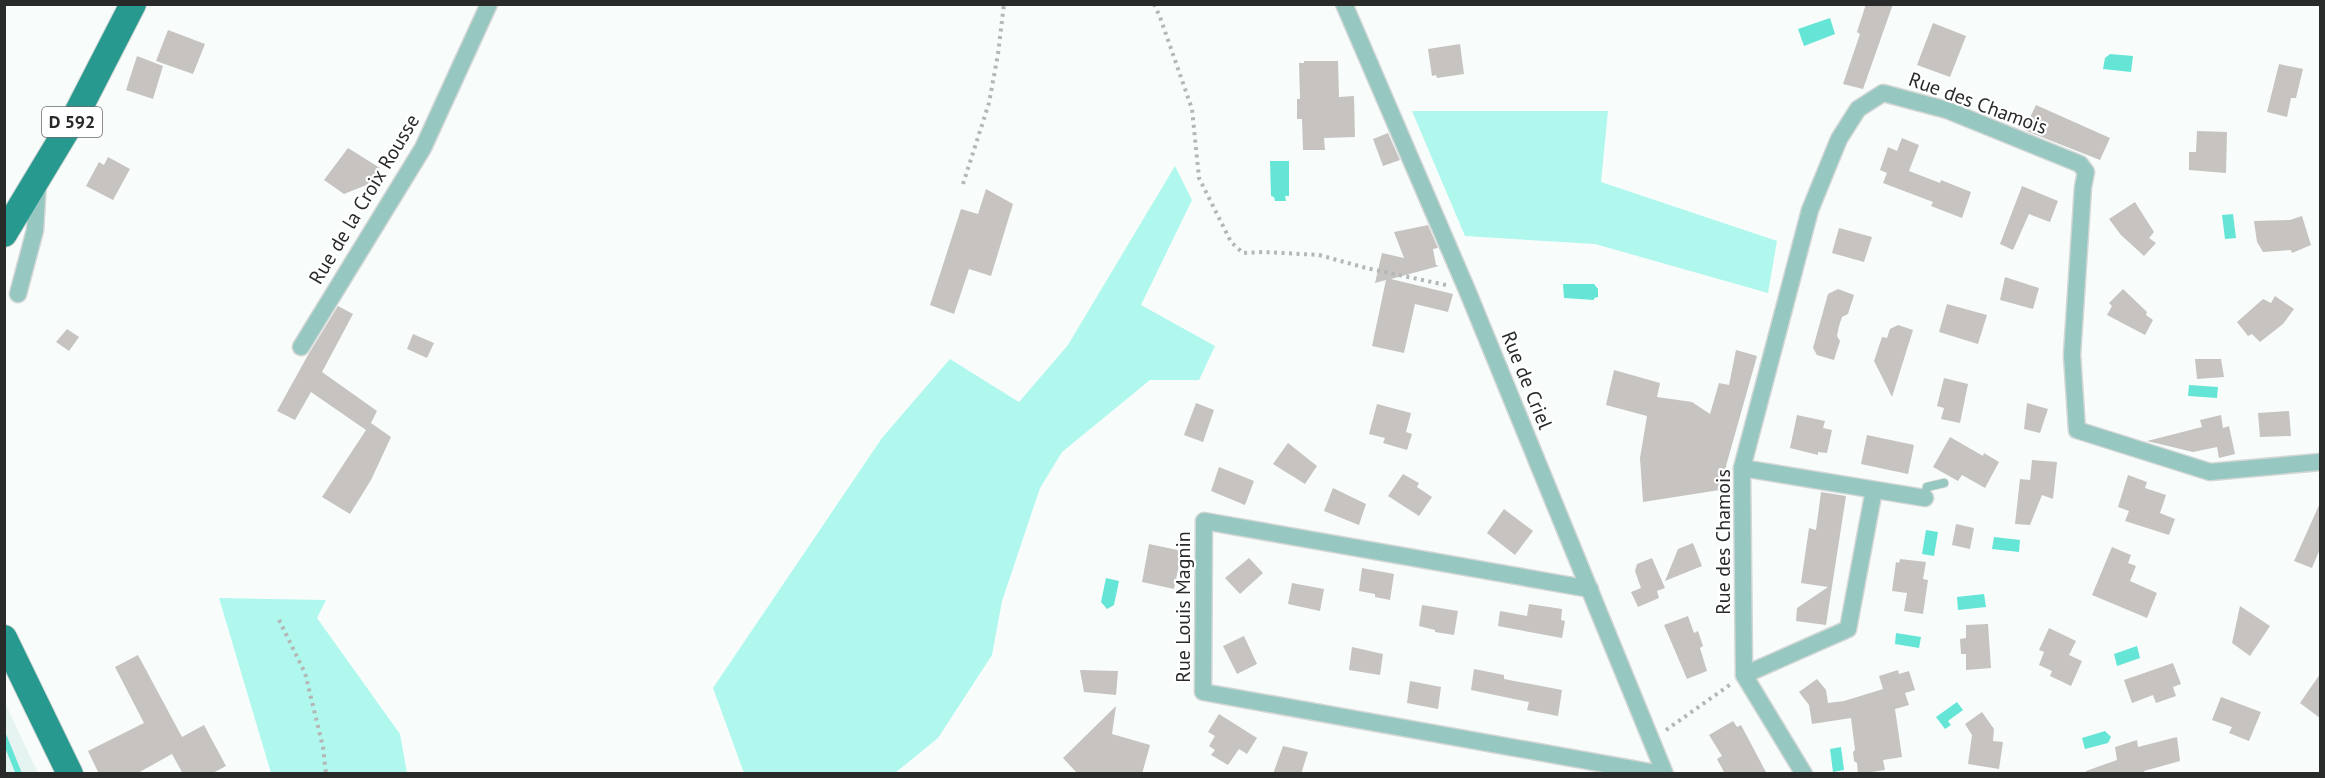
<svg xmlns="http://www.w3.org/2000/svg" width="2325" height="778" font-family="'PT Sans',sans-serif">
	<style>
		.built { fill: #e5f3f1 }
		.green { fill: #b0f7ed }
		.water { fill: #64e5d6 }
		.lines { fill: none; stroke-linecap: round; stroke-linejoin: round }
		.stream { stroke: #64e5d6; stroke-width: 6 }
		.building { fill: #c6c3c0 }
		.service-casing { stroke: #d3d7d6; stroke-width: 10 }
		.minor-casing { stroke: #d3d7d6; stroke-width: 19 }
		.primary-casing { stroke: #d3d7d6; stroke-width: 28 }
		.path { stroke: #b3b7b6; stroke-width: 4; stroke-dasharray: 3 4.5; stroke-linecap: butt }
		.service { stroke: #96c7c0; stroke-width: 8 }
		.minor { stroke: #96c7c0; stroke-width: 16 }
		.primary { stroke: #28998e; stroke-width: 26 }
		.labels { text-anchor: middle; stroke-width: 4.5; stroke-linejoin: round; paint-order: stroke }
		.shield { fill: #fff; stroke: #696b6a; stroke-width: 1.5 }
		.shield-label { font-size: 18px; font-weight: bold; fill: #292b2a }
		.street-label { font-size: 20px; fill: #292b2a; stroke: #fff }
	</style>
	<rect width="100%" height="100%" fill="#f8fdfc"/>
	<polygon class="built" points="4,703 5,703 38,773 5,773"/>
	<g class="green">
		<polygon points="1412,111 1608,111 1601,182 1777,241 1768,293 1595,244 1465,236"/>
		<polygon points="1175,166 1192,200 1141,305 1215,346 1199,380 1150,380 1062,452 1040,488 1002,601 992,655 938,738 895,773 744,773 713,688 882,438 950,359 1019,402 1068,345"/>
		<polygon points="219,598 326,600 317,618 400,734 407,773 271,773"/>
	</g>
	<g class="water">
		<polygon points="1830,18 1835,34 1804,46 1798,29"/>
		<polygon points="2110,54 2133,56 2131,72 2103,69 2105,58"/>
		<polygon points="1270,161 1289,161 1289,196 1285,196 1286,201 1275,201 1274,197 1271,196"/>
		<polygon points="2233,214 2236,238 2225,239 2222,215"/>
		<polygon points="1563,284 1594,284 1598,289 1598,297 1594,298 1594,300 1564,298"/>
		<polygon points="2189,385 2218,387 2217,398 2188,396"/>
		<polygon points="1926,530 1938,532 1934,556 1922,554"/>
		<polygon points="1994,537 2020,540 2019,552 1992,549"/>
		<polygon points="1106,578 1119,581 1114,605 1107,609 1101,602"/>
		<polygon points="1984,594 1986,607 1958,610 1957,597"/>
		<polygon points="1896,633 1921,637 1919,648 1895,644"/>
		<polygon points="2137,646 2140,658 2117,666 2114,654"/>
		<polygon points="1957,702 1963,710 1948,721 1951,725 1945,729 1936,717"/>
		<polygon points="2105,731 2111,737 2108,743 2085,749 2082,738"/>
		<polygon points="1841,747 1844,770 1833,772 1830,749"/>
	</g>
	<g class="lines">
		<polyline class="stream" points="4,737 19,774"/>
	</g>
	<g class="building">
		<polygon points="1866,4 1893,4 1863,89 1843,84 1860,34 1857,32"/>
		<polygon points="1933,23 1966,36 1950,77 1917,65"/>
		<polygon points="168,30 205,44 193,74 156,61"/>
		<polygon points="1460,44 1464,74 1437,78 1436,75 1432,76 1428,49"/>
		<polygon points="137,56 163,66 153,99 126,90"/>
		<polygon points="1304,61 1338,61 1339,97 1354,96 1355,137 1324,138 1325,150 1303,150 1302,119 1297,119 1297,99 1300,99 1299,63 1304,63"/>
		<polygon points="2279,64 2303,69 2296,98 2291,98 2287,117 2267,112"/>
		<polygon points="2036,105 2110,138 2100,160 2024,130"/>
		<polygon points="2197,131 2227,132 2226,173 2189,170 2189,152 2196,152"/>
		<polygon points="1388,133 1400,160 1383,166 1373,139"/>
		<polygon points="1902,138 1919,145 1909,171 1940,183 1941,180 1971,192 1962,218 1931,206 1933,202 1883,183 1887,173 1880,170 1888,147 1897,151"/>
		<polygon points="348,148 380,168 369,184 344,194 324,180"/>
		<polygon points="108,157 130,169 113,200 86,186 99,162 104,165"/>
		<polygon points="2022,186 2058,201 2050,222 2029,214 2013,250 2000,244"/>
		<polygon points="986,189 1013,204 991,276 969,269 954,314 930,305 961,209 978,214"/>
		<polygon points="2135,202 2154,232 2149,238 2156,243 2144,256 2121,235 2109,219"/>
		<polygon points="2302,216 2311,245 2292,253 2291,250 2263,252 2257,242 2254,221 2290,220"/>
		<polygon points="1428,225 1438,248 1433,249 1436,265 1439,266 1391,279 1453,294 1448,312 1415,304 1404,353 1372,346 1386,280 1375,283 1382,253 1404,258 1394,232"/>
		<polygon points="1839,228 1872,237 1864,262 1832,253"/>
		<polygon points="2005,277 2039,288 2033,309 2000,300"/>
		<polygon points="1838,289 1854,295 1848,314 1842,317 1839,326 1837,336 1840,341 1834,360 1817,355 1813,348 1828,294"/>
		<polygon points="2123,289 2147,312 2146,315 2153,320 2145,335 2107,315 2112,306 2109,303"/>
		<polygon points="2275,296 2294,309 2283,324 2260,342 2252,334 2248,336 2237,322 2263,299 2271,303"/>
		<polygon points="1947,304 1987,315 1978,344 1939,332"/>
		<polygon points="338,306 353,314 322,372 377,411 371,423 391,437 371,480 350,514 322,497 366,430 311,392 295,420 277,411 308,355"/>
		<polygon points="1898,325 1913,330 1892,397 1874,361 1882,337 1887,338 1890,329"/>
		<polygon points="67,329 79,337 69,351 56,342"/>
		<polygon points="413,334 434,343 427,358 407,349"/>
		<polygon points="1736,350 1757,356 1726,466 1726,489 1643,502 1640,458 1647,416 1606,405 1614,370 1660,383 1657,397 1692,402 1710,414 1719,383 1729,385"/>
		<polygon points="2195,359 2221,359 2224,377 2197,379"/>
		<polygon points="1944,378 1968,384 1960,423 1941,419 1944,408 1937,406"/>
		<polygon points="1196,403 1214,410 1203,442 1184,435"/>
		<polygon points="2027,403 2048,409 2040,433 2024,429"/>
		<polygon points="1377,404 1411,413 1406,432 1412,434 1407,450 1383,443 1385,438 1369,434"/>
		<polygon points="2289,411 2291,436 2260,437 2258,413"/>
		<polygon points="1797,415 1825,421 1823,428 1832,430 1827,453 1818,452 1818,455 1790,448"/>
		<polygon points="2221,415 2223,428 2229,426 2235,454 2219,458 2217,447 2193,452 2147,441 2202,427 2200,420"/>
		<polygon points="1867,435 1914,445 1908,474 1861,464"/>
		<polygon points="1950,437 1983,456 1984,453 1999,462 1985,488 1962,475 1958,481 1933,467"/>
		<polygon points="1288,443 1317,466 1305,484 1273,464"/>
		<polygon points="2032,460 2057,462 2053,499 2042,495 2030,525 2015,524 2020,479 2030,480"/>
		<polygon points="1219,467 1254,481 1245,505 1211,491"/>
		<polygon points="1403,474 1419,483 1417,487 1432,497 1419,516 1388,496"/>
		<polygon points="2128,475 2147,482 2145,488 2166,495 2160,513 2175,519 2169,535 2125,521 2129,511 2118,507"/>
		<polygon points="1333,488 1366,504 1359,525 1324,511"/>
		<polygon points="1821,492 1846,496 1826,625 1796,621 1797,608 1828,587 1801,583 1809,528 1816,530"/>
		<polygon points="2320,503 2320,549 2312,568 2294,561"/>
		<polygon points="1504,509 1533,531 1515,555 1487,533"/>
		<polygon points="1956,524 1974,528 1970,549 1952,545"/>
		<polygon points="1693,543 1702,566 1665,581 1678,549"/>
		<polygon points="1149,544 1182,551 1174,589 1142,582"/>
		<polygon points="2112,547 2131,555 2128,563 2136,566 2130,581 2157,593 2147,618 2092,595"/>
		<polygon points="1249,558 1263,573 1240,594 1225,578"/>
		<polygon points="1652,558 1665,588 1657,591 1659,598 1638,607 1631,592 1641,588 1635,571 1637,564"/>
		<polygon points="1900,559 1926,562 1923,579 1928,580 1923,614 1904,611 1907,593 1892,591 1896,562 1899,563"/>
		<polygon points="1362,568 1394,574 1390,600 1375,597 1375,594 1359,591"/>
		<polygon points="1292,583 1324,589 1320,611 1288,604"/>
		<polygon points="1529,604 1562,609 1561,620 1565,621 1562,638 1498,626 1500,611 1527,616"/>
		<polygon points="1422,605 1458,611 1454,635 1435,632 1435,630 1419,626"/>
		<polygon points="2240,606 2270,626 2250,656 2232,643"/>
		<polygon points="1688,616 1694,633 1698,631 1703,646 1700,648 1707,671 1687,679 1664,625"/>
		<polygon points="1988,624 1991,668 1966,670 1966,654 1961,654 1960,639 1966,638 1966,625"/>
		<polygon points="2049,628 2076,641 2069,655 2082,661 2071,686 2050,676 2052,671 2039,665 2044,652 2039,650"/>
		<polygon points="1244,636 1257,664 1237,674 1223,646"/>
		<polygon points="1352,647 1383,654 1380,675 1349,670"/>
		<polygon points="138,655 182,737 204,725 226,766 211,774 183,774 172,754 136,774 99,774 88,751 144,723 115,667"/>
		<polygon points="2173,663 2181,684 2173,687 2176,696 2156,703 2153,695 2132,703 2124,680"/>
		<polygon points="1474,669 1504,675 1504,679 1562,690 1558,716 1527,710 1529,702 1471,690"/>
		<polygon points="1080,670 1118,671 1116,695 1084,692"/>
		<polygon points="1898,670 1899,674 1909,671 1915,690 1905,693 1909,705 1895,709 1902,757 1883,760 1885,770 1858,774 1857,763 1854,761 1853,752 1855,750 1851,718 1812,724 1809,705 1799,692 1817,679 1826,690 1828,703 1844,701 1883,689 1879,676"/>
		<polygon points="2320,674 2320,718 2300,703"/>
		<polygon points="1410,681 1441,687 1438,709 1407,703"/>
		<polygon points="2221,697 2261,712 2249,741 2229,733 2232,727 2212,720"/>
		<polygon points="1116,706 1112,734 1150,745 1142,774 1078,774 1063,758"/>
		<polygon points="1982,712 1994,729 1993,741 2003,742 1999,769 1968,764 1972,735 1965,724"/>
		<polygon points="1219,714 1257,738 1247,754 1239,749 1228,765 1211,755 1215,750 1209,746 1215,736 1208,732"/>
		<polygon points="1733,721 1737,727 1741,725 1767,774 1725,774 1717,759 1722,756 1709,735"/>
		<polygon points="2177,737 2180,761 2144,771 2145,774 2086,774 2086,771 2117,760 2115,747 2137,740 2138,747"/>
		<polygon points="1283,746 1308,752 1301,774 1273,774"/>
	</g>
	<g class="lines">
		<g class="service-casing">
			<polyline id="service" points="1925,498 1927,487 1944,483"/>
		</g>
		<g class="minor-casing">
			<g id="minor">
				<polyline points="1344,4 1467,290 1665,774"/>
				<polyline points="18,294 35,230 38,182"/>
				<polyline points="301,347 423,148 489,4"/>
				<polyline points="1742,468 1925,498"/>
				<polyline points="1590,589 1204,521 1203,692 1661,774"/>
				<polyline points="1744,675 1848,629 1874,490"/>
				<polyline points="1804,774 1744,675 1742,468 1810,210 1839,139 1858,109 1883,93 1947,110 2080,164 2086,172 2083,187 2072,355 2077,430 2210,472 2320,462"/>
			</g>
		</g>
		<g class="primary-casing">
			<g id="primary">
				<polyline points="4,234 77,113 133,4"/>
				<polyline points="4,638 70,774"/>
			</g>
		</g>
		<g class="path">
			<polyline points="1154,4 1160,17 1192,109 1199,178 1231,242 1243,253 1264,252 1319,255 1366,268 1446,285"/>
			<polyline points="963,184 989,103 998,54 1004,4"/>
			<polyline points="279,620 305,673 323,747 326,774"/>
			<polyline points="1666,730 1731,684"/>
		</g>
		<use href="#service" class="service"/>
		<use href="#minor" class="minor"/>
		<use href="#primary" class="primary"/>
	</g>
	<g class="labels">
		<rect class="shield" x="42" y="107" width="60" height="30" rx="4.5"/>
		<g class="shield-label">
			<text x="72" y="128">D 592</text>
		</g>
		<g class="street-label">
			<text transform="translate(1978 103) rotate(20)" y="7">Rue des Chamois</text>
			<text transform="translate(364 199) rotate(-59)" y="7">Rue de la Croix Rousse</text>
			<text transform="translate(1527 380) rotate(68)" y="7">Rue de Criel</text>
			<text transform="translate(1723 542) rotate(-90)" y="7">Rue des Chamois</text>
			<text transform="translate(1183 607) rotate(-90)" y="7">Rue Louis Magnin</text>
		</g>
	</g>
	<rect width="2325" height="778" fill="none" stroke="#292b2a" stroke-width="12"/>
</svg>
